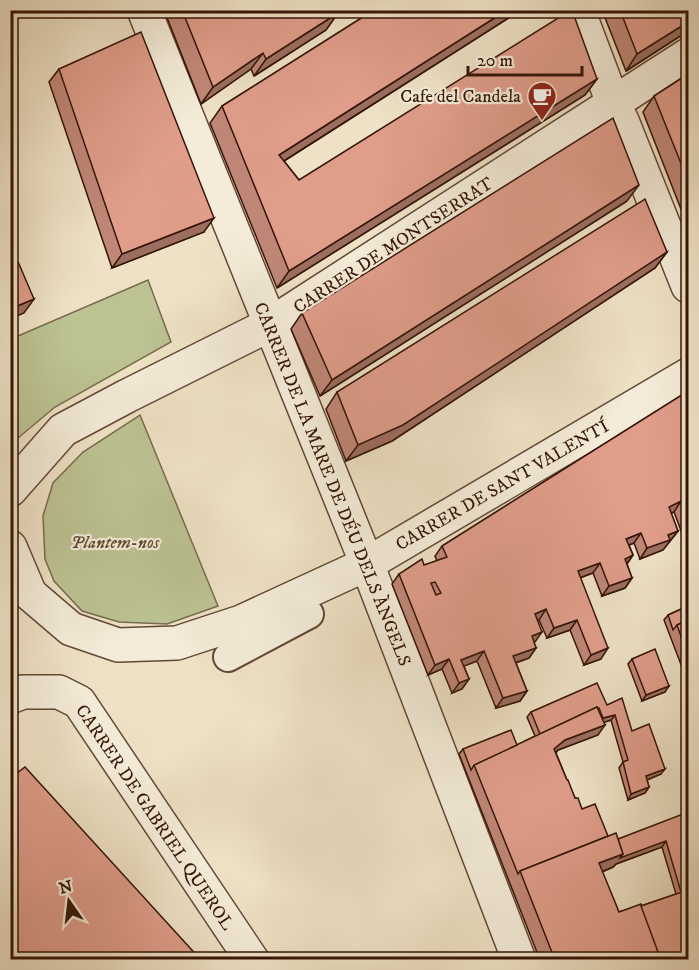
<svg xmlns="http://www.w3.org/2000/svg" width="699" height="970" font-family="'IM FELL DW Pica',serif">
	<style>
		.green { fill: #bcc292; stroke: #786b4c; stroke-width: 1.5 }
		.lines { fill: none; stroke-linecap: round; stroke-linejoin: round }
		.pedestrian-casing { stroke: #634736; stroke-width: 32 }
		.minor-casing { stroke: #634736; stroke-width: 36 }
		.pedestrian { stroke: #f4ecd9; stroke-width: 28 }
		.minor { stroke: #f4ecd9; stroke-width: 33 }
		.wall { fill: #c08777; stroke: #351407; stroke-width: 1.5; fill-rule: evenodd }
		.shaded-wall { fill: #9c6e61; stroke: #351407; stroke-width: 1.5 }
		.building { fill: #df9d8a; stroke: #351407; stroke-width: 1.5; fill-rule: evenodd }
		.labels { text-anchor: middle; stroke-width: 4.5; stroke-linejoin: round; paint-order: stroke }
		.poi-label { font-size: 18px; fill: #351407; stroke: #f4ecd9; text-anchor: end }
		.street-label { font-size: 18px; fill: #351407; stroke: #f4ecd9 }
		.park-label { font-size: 18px; font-style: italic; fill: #5e4831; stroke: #f4ecd9 }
	</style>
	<rect width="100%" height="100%" fill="#eee1c5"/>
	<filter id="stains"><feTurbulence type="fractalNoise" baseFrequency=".00333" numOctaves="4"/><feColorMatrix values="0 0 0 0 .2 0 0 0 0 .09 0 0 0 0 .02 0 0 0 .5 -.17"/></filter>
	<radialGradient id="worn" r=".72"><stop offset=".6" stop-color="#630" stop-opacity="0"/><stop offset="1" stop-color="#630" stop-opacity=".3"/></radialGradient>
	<g class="green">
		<polygon points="148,280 171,342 55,407 11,444 11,339"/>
		<polygon points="140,415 218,606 167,624 119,622 82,611 54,581 45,559 43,516 53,483 83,452"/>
	</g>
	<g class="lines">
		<g class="pedestrian-casing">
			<polyline id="pedestrian" points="228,657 309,614"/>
		</g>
		<g class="minor-casing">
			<g id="minor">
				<polyline points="144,10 367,564 519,960"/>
				<polyline points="578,10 613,103 622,121 688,286"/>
				<polyline points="10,490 63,430 127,396 269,325 688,55"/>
				<polyline points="10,547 30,594 71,629 118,645 177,643 241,622 367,564 688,375"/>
				<polyline points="10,697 23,692 59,692 79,702 252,960"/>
			</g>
		</g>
		<use href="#pedestrian" class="pedestrian"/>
		<use href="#minor" class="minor"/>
	</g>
	<g class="wall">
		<polygon points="164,10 336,10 338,13 326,30 254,76 251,69 201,104"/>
		<polygon points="374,10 521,10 284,161 299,180 597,79 585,95 277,288 210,123 222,106"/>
		<polygon points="602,10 688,10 688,31 626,71"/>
		<polygon points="59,69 204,232 112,268 49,82"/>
		<polygon points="688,74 688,227 643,112 654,96"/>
		<polygon points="627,201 320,396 291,329 302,313"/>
		<polygon points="667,252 655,268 392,441 346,461 326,409 337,392"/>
		<polygon points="688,391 688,549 674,512 671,513 678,531 663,550 640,559 634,543 629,545 633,555 627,564 632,578 625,588 602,596 593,573 580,578 601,659 584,665 570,630 547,638 539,620 537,620 534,643 536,648 529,658 516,663 527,691 520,701 496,708 477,661 464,666 469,679 462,689 452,693 442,669 428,675 392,584 399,574 437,561 435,556 442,546"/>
		<polygon points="688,606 688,683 664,620 668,615"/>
		<polygon points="632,659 665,692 642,701 628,664"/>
		<path d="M607,705L632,731L661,774L647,780L649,787L645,793L628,800L619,768L623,762L611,720L604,722L598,735L558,750L556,753L567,780L575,798L582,809L608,836L618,839L688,830V960H540L459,754L463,749L517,745L535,736L527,717L531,712ZM662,847L676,894L641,906L619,912L602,872L613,867L616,864Z"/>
	</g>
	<g class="shaded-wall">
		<polygon points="507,10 521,10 268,171 279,155"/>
		<polygon points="338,13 326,30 254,76 266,59"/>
		<polygon points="688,22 688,31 626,71 637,54"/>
		<polygon points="263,53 251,69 201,104 213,87"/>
		<polygon points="597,79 585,95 277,288 289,271"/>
		<polygon points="639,185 627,201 320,396 332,380"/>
		<polygon points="214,218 204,232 112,268 122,254"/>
		<polygon points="667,252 655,268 392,441 346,461 358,445"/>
		<polygon points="34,299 24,313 10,319 10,309"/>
		<polygon points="681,501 674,512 662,517 669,507"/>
		<polygon points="678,531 663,550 640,559 647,548 668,535"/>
		<polygon points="641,533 634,543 619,549 626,539"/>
		<polygon points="633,555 626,565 625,559"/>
		<polygon points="600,563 593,573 571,581 578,571"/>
		<polygon points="632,578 625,588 602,596 609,586"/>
		<polygon points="546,609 539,620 528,624 535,614"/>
		<polygon points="577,620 570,630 547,638 554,628"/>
		<polygon points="542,632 535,642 524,646 532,636"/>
		<polygon points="536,648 529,658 506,666 513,656"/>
		<polygon points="608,648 601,659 584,665 591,655"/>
		<polygon points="484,651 477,661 454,670 461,660"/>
		<polygon points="449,659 442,669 428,675 435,665"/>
		<polygon points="469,679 462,689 452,693 459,683"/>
		<polygon points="669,686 665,692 642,701 646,695"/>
		<polygon points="527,691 520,701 496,708 503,698"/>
		<polygon points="615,715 611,720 599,724 603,718"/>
		<polygon points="605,725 598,735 558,750 547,760 554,749 565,740"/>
		<polygon points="665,769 661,774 642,782 646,776"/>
		<polygon points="649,787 645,793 628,800 631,794"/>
		<polygon points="666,841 662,847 616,864 613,867 589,877 599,863 623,854"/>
	</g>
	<g class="building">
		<polygon points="182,10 336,10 338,13 266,59 263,53 213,87"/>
		<polygon points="374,10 507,10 279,155 299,180 571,10 572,10 597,79 289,271 222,106"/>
		<polygon points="620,10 688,10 688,22 637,54"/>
		<polygon points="141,32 214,218 122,254 59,69"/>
		<polygon points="688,74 688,181 654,96"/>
		<polygon points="613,118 639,185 332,380 302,313"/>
		<polygon points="645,199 667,252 403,425 358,445 337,392"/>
		<polygon points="10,243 34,299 10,309"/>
		<path d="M688,391V521L681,501L669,507L678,531L668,535L670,540L647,548L641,533L626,539L633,555L625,559L632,578L609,586L600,563L578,571L608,648L591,655L577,620L554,628L546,609L535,614L542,632L532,636L536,648L513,656L527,691L503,698L484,651L461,660L469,679L459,683L449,659L435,665L399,574L422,559L424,565L447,557L442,546ZM435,582L441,593L436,595L431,583Z"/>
		<polygon points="688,606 688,620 677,625 673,630 668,615"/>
		<polygon points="688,620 688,656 677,625"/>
		<polygon points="655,649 669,686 646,695 632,659"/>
		<polygon points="597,683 607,705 622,698 632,731 649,724 665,769 646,776 649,787 631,794 623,762 628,760 615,715 603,718 599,708 598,709 597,707 540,734 531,712"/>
		<polygon points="597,707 605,725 565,740 554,749 567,780 568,780 575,798 578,798 582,809 595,804 608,836 520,871 518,874 474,765"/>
		<polygon points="511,730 517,745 474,765 471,770 463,749"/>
		<polygon points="10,767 17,773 25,767 201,960 10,960"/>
		<polygon points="683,814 688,830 688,902 685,891 681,892 666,841 620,858 623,854 618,839"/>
		<polygon points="616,833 623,854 599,863 619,912 641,904 661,960 555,960 520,871"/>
		<polygon points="685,891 688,902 688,960 661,960 641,906"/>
	</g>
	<defs>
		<g id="cafe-pin" transform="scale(1.5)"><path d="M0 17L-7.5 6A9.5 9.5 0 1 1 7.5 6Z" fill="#8f2418" stroke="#f4ecd9"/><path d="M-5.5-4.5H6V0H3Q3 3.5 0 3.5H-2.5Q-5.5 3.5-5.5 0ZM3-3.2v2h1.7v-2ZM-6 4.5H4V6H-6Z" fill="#fff"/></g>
	</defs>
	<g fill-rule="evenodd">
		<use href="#cafe-pin" x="542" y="96"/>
	</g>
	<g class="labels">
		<g class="poi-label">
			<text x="521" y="102">Cafe del Candela</text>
		</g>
		<g class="street-label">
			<text transform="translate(393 245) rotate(-33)" y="6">CARRER DE MONTSERRAT</text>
			<text transform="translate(333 484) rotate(68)" y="6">CARRER DE LA MARE DE DÉU DELS ÀNGELS</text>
			<text transform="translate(502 485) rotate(-30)" y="6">CARRER DE SANT VALENTÍ</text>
			<text transform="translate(155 817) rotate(56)" y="6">CARRER DE GABRIEL QUEROL</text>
		</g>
		<g class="park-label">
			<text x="115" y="548">Plantem-nos</text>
		</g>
	</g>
	<rect width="699" height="970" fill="none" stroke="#eee1c5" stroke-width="36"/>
	<rect x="12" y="12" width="675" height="946" fill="none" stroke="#351407" stroke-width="3"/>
	<rect x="18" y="18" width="663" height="934" fill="none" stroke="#351407" stroke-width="1.5"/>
	<g transform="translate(69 901) rotate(346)" stroke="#f4ecd9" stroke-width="4.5" paint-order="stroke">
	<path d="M0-4.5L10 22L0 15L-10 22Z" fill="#351407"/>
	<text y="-9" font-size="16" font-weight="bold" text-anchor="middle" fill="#351407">N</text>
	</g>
	<path d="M468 66v9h114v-9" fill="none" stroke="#351407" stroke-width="3"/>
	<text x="477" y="66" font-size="18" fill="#351407" stroke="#f4ecd9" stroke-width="4.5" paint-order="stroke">20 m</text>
	<rect width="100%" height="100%" filter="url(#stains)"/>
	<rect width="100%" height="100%" fill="url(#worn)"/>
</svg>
